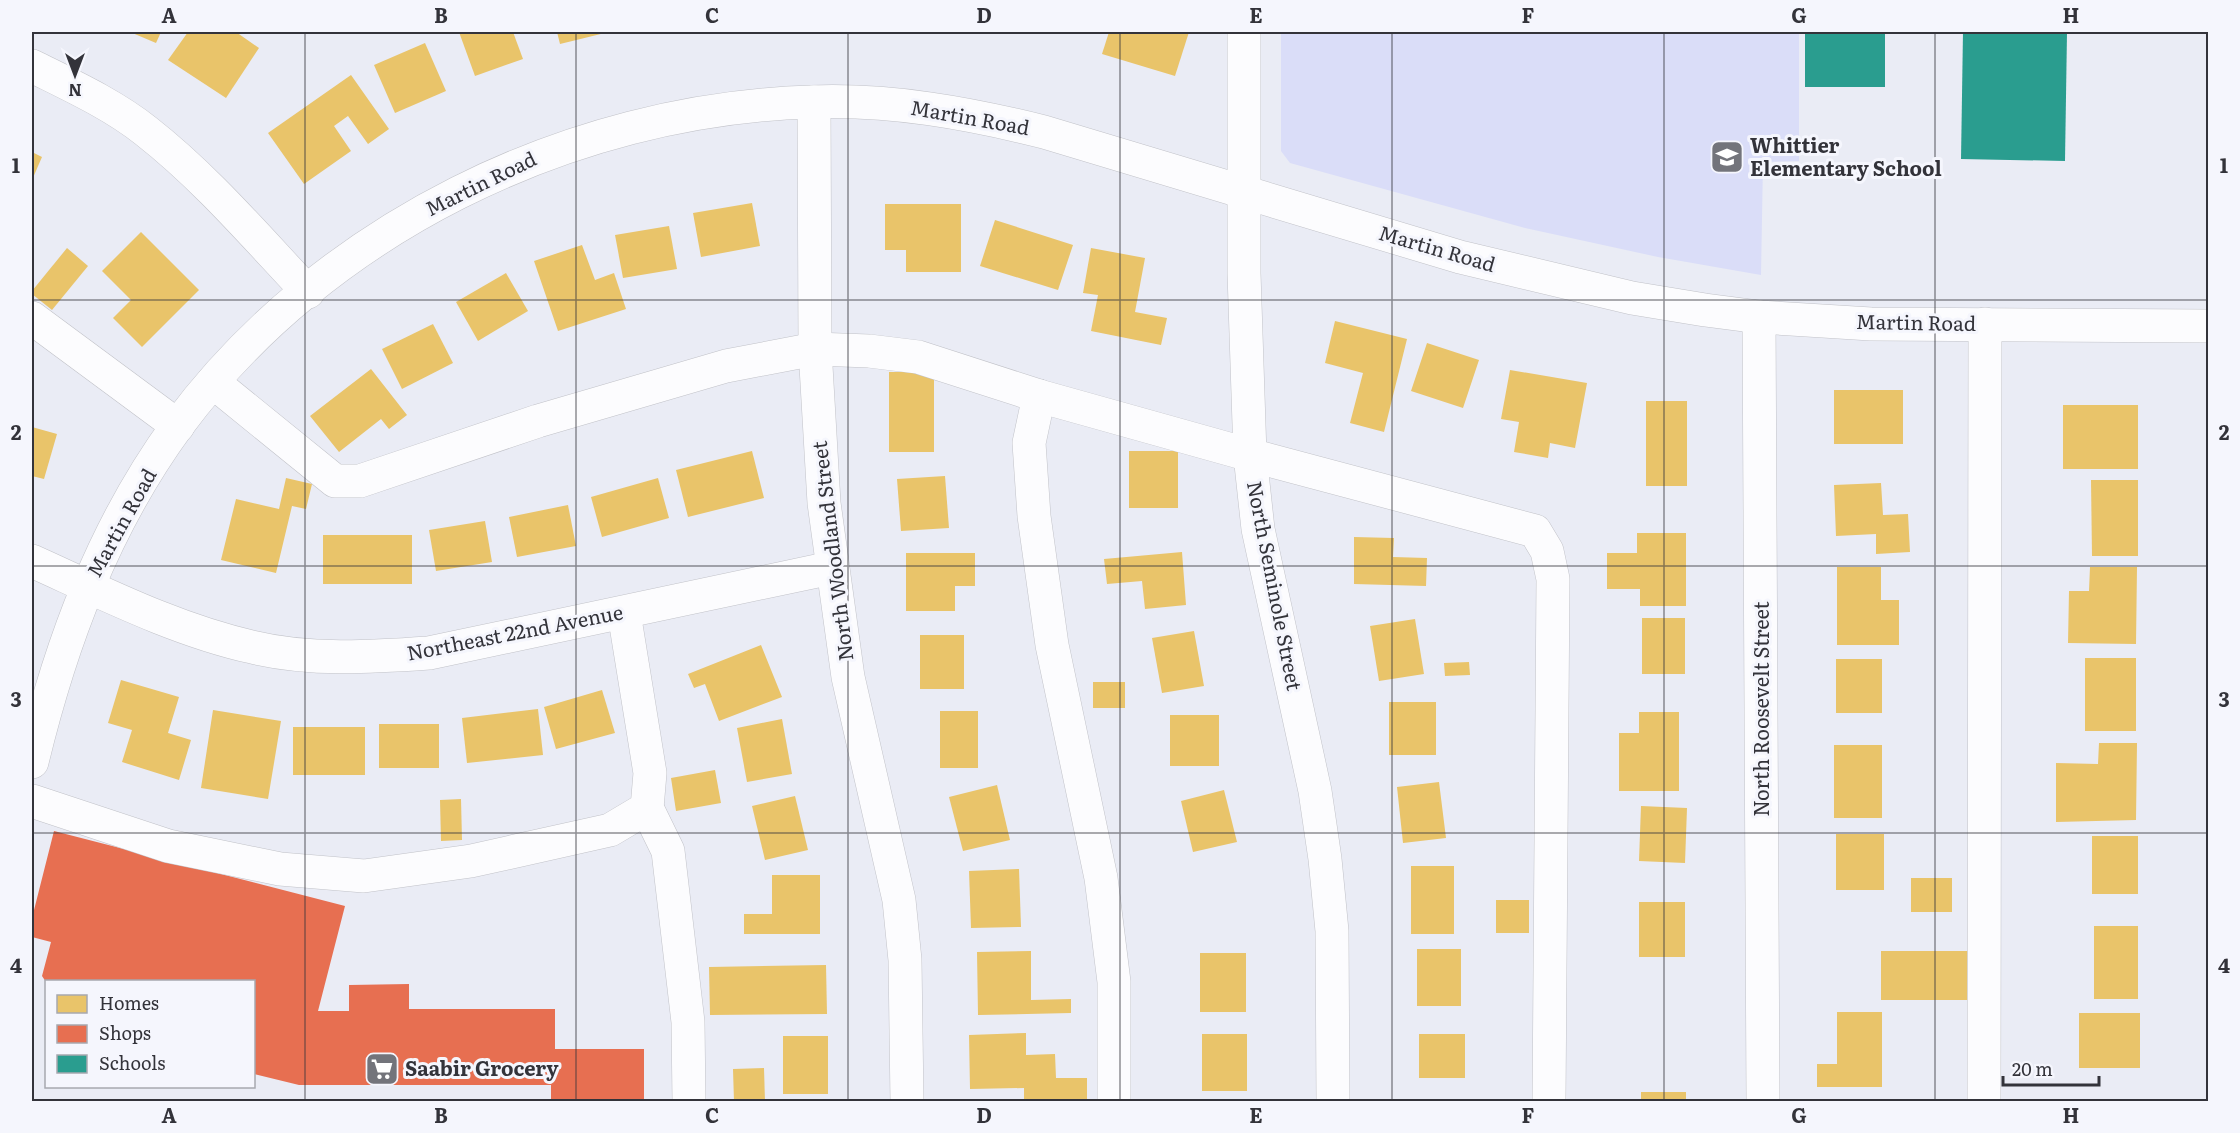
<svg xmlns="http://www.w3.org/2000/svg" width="2240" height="1133" font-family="Literata,serif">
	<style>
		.green { fill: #daddf8 }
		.homes { fill: #e9c46a }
		.shops { fill: #e76f51 }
		.schools { fill: #2a9d8f }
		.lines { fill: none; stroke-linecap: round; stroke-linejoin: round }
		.minor-casing { stroke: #c1c2c8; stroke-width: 34 }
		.minor { stroke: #fcfcfe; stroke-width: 33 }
		.grid { fill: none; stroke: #33333a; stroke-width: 1.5; stroke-opacity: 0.55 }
		.labels { text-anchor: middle; stroke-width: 6; stroke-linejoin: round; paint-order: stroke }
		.street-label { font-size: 20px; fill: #33333a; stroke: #f5f6fd }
		.poi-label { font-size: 20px; font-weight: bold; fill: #33333a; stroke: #f5f6fd; text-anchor: start }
		.neatline { fill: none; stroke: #33333a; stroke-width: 2 }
		.grid-label { font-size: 20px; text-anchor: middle; font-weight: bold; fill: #33333a }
	</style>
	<rect width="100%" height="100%" fill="#eaecf5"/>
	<polygon class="green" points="1281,32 1799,32 1799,161 1763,162 1761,275 1658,257 1525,228 1290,163 1281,151"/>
	<g class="homes">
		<polygon points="130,32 161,32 156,43"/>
		<polygon points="188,32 236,32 259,48 226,98 168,60"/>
		<polygon points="459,32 513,32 523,59 475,76"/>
		<polygon points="557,32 609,32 560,44"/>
		<polygon points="1109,32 1189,32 1175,76 1102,54"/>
		<polygon points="425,43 446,91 395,113 374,65"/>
		<polygon points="351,75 389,129 368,144 348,116 334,126 351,151 304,184 268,133"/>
		<polygon points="32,152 42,157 32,180"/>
		<polygon points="752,203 760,246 701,257 693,213"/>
		<polygon points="885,204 961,204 961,272 906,272 906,250 885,250"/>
		<polygon points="995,220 1073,245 1058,290 980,266"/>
		<polygon points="669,226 677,269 623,278 615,235"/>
		<polygon points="141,232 199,290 142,347 113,318 131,300 102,271"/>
		<polygon points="582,245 595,280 614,273 626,309 558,331 534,261"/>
		<polygon points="67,248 88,266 52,310 32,294 32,291"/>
		<polygon points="1091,248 1145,258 1135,312 1167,318 1161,345 1091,331 1098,295 1083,293"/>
		<polygon points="506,273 528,311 478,341 456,302"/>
		<polygon points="1335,321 1407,339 1384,432 1350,423 1363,373 1325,363"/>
		<polygon points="433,324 453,363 402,389 382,349"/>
		<polygon points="1427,343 1479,360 1463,408 1411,391"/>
		<polygon points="371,369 407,415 389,429 381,419 339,452 310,416"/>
		<polygon points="1510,370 1587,383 1575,448 1550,443 1548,458 1514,452 1519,422 1501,419"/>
		<rect x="889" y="372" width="45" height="80"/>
		<rect x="1834" y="390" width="69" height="54"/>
		<rect x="1646" y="401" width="41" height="85"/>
		<rect x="2063" y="405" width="75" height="64"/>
		<polygon points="32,427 57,434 44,479 32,476"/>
		<polygon points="752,451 764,498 688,517 676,470"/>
		<rect x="1129" y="451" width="49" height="57"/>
		<polygon points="945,476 949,528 901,531 897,479"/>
		<polygon points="286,478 312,484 306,509 292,506 276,573 221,560 236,499 279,509"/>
		<polygon points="658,478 669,518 602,537 591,497"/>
		<polygon points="2091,480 2138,480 2138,556 2092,556"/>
		<polygon points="1881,483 1883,515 1908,514 1910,552 1876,554 1876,534 1836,536 1834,485"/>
		<polygon points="568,505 576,546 517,557 509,517"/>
		<polygon points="485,521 492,562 436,571 429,530"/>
		<polygon points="1637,533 1686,533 1686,606 1640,606 1640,589 1607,589 1607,553 1637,553"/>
		<rect x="323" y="535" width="89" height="49"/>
		<polygon points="1354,537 1394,538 1393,557 1427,558 1426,586 1354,584"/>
		<polygon points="1182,552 1186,605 1145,609 1142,581 1107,584 1104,559"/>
		<polygon points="906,553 975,553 975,586 955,586 955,611 906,611"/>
		<polygon points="1837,567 1881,567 1881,600 1899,600 1899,645 1837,645"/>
		<polygon points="2090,567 2137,567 2136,644 2068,643 2069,591 2089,591"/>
		<rect x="1642" y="618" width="43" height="56"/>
		<polygon points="1415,619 1424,674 1379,681 1370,626"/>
		<polygon points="1194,631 1204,686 1162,693 1152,638"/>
		<rect x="920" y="635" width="44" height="54"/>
		<polygon points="761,645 782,697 719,721 705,684 694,688 688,674"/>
		<rect x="2085" y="658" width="51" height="73"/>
		<rect x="1836" y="659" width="46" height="54"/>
		<polygon points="1469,662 1470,675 1445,676 1444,663"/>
		<polygon points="121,680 179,697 168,733 191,740 179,780 122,762 132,730 108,723"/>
		<rect x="1093" y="682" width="32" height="26"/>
		<polygon points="602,690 615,733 556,749 544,707"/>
		<rect x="1389" y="702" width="47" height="53"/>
		<polygon points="538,709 543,755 467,763 462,718"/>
		<polygon points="213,710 281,721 268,799 201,788"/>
		<rect x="940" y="711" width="38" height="57"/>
		<polygon points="1639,712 1679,712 1679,791 1619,791 1619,733 1639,733"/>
		<rect x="1170" y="715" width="49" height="51"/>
		<polygon points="782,719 792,774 747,782 737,728"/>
		<rect x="379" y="724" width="60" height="44"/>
		<rect x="293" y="727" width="72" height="48"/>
		<polygon points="2099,743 2137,743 2136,820 2056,822 2056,763 2098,764"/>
		<rect x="1834" y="745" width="48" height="73"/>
		<polygon points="715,770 721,803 676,811 671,778"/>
		<polygon points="1439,782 1446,838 1403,843 1397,787"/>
		<polygon points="997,785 1010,840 963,851 949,797"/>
		<polygon points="1224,790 1237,842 1193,852 1181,801"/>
		<polygon points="795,796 808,850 765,860 752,806"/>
		<polygon points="461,799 462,840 441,841 440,800"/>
		<polygon points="1641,806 1687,808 1685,863 1639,861"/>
		<rect x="1836" y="834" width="48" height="56"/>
		<rect x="2092" y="836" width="46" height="58"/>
		<rect x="1411" y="866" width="43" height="68"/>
		<polygon points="1019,869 1021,927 971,928 969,871"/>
		<polygon points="772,875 820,875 820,934 744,934 744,914 772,914"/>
		<rect x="1911" y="878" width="41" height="34"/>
		<rect x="1496" y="900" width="33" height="33"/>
		<rect x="1639" y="902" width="46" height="55"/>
		<rect x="2094" y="926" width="44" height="73"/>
		<rect x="1417" y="949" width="44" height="57"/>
		<polygon points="1031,951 1031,1000 1071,999 1071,1013 978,1015 977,952"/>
		<rect x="1881" y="951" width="95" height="49"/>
		<rect x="1200" y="953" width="46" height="59"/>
		<polygon points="826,965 827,1014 710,1015 709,967"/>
		<polygon points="1837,1012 1882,1012 1882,1087 1817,1087 1817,1064 1837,1064"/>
		<rect x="2079" y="1013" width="61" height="55"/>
		<polygon points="1026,1033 1026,1055 1055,1054 1056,1078 1087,1078 1087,1102 1024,1102 1024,1088 970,1089 969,1035"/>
		<rect x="1202" y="1034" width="45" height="57"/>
		<rect x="1419" y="1034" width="46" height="44"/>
		<rect x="783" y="1036" width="45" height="58"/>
		<polygon points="764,1068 765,1102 734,1102 733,1069"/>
		<rect x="1641" y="1092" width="45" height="10"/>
	</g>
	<polygon class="shops" points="54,831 345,906 318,1011 349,1011 349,985 409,984 409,1009 555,1009 555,1049 644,1049 644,1102 551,1102 551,1085 299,1085 254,1074 254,982 46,982 42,976 51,942 32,937 32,918"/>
	<g class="schools">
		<rect x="1805" y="32" width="80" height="55"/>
		<polygon points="1963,32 2067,32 2065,161 1961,159"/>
	</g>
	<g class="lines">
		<g class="minor-casing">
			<g id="minor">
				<polyline points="1244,32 1244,273 1250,455 1258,529 1315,791 1325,859 1332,931 1333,1102"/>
				<path d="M32,66C70,85 112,104 146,131C206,178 256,237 308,292"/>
				<polyline points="814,102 815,349 824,503 848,677 899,900 905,960 907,1102"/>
				<polyline points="1759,317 1763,1102"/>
				<polyline points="32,318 178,426"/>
				<polyline points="213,382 335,481 360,481 538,421 726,366 815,349 869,351 918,357 1039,396 1250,455 1535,531 1547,551 1553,579 1549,1102"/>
				<polyline points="1039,396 1029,443 1034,516 1052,645 1101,878 1114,982 1114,1102"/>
				<path d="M32,561C103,593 176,630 252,647C310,661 370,657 429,653L831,568"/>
				<path d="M32,762C61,642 104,526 178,425C323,229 570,109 811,102C891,99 968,113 1044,132L1460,257L1632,298L1705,310L1759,317L1871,324L2208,326"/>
				<polyline points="32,801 168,846 280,869 364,876 471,861 610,830 647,808 650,773 624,613"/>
				<polyline points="647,808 668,851 688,1022 689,1102"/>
				<polyline points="1984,1102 1985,324"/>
			</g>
		</g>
		<use href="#minor" class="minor"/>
	</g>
	<path class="grid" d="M305,32V1102M576,32V1102M848,32V1102M1120,32V1102M1392,32V1102M1664,32V1102M1935,32V1102M32,300H2208M32,566H2208M32,833H2208"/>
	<defs>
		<g id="school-square" transform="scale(1.725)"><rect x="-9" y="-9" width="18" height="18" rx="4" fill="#73747b" stroke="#f5f6fd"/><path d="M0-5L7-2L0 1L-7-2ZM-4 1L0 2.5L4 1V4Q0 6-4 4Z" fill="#fff"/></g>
		<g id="supermarket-square" transform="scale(1.725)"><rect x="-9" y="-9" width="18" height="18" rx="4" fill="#73747b" stroke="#f5f6fd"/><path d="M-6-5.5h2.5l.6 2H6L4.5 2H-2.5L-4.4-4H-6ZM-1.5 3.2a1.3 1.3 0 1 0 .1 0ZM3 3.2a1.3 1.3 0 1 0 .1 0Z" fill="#fff"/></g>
	</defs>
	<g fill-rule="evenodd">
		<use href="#school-square" x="1727" y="157"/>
		<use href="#supermarket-square" x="382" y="1069"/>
	</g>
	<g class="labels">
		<g class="street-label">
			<text transform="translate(970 118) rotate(10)" y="7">Martin Road</text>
			<text transform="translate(481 184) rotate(-26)" y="7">Martin Road</text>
			<text transform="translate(1437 249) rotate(16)" y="7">Martin Road</text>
			<text transform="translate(1916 323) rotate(1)" y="7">Martin Road</text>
			<text transform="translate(122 523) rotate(-61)" y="7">Martin Road</text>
			<text transform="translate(833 551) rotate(-97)" y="7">North Woodland Street</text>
			<text transform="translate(1274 586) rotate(79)" y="7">North Seminole Street</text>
			<text transform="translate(515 633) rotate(-11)" y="7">Northeast 22nd Avenue</text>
			<text transform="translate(1762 709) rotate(-90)" y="7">North Roosevelt Street</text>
		</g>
		<g class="poi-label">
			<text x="1750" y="153">Whittier<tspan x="1750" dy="23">Elementary School</tspan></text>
			<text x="405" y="1076">Saabir Grocery</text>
		</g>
	</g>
	<rect width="2240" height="1133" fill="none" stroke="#f5f6fd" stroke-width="66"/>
	<rect x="45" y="980" width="210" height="108" fill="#f5f6fd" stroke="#a7a8af" stroke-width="1.5"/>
	<rect x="57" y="995" width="30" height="18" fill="#e9c46a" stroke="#a7a8af" stroke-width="1.5"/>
	<text x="99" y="1010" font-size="18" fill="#33333a">Homes</text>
	<rect x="57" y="1025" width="30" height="18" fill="#e76f51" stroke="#a7a8af" stroke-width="1.5"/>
	<text x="99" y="1040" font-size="18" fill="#33333a">Shops</text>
	<rect x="57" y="1055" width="30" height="18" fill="#2a9d8f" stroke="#a7a8af" stroke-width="1.5"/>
	<text x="99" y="1070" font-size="18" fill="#33333a">Schools</text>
	<g transform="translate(75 75) rotate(180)" stroke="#f5f6fd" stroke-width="4.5" paint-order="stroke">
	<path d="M0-4.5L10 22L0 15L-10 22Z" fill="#33333a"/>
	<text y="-9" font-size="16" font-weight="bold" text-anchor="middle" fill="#33333a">N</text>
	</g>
	<path d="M2003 1076v9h96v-9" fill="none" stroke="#33333a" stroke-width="3"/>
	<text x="2012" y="1076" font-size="18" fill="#33333a" stroke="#f5f6fd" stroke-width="4.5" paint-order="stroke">20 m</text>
	<rect x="33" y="33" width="2174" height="1067" class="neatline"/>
	<g class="grid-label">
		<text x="169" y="23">A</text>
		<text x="441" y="23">B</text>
		<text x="712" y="23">C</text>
		<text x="984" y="23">D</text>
		<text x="1256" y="23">E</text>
		<text x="1528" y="23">F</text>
		<text x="1799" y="23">G</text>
		<text x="2071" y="23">H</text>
		<text x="16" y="173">1</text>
		<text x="2224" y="173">1</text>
		<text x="16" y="440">2</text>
		<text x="2224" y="440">2</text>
		<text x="16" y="707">3</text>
		<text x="2224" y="707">3</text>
		<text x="16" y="973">4</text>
		<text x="2224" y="973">4</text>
		<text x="169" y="1123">A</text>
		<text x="441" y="1123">B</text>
		<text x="712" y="1123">C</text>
		<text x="984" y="1123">D</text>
		<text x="1256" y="1123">E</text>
		<text x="1528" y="1123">F</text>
		<text x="1799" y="1123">G</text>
		<text x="2071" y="1123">H</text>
	</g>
</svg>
